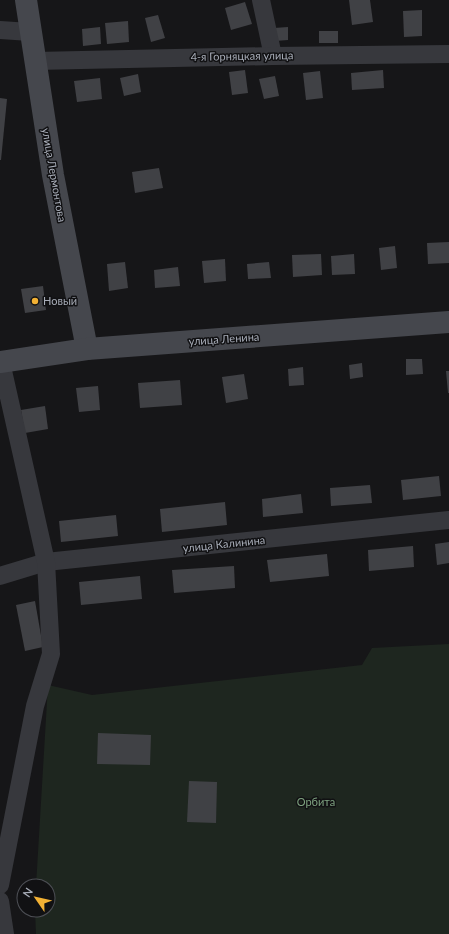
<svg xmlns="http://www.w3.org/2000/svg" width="449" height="934" font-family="Lato,sans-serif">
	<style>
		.green { fill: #1e261f }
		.building { fill: #404145 }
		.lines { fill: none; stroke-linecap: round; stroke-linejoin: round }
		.street { stroke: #37383d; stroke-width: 18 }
		.secondary { stroke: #45474d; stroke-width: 22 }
		.poi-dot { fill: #f2b134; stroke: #111113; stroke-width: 1.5 }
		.labels { text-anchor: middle; stroke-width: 3; stroke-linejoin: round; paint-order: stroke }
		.street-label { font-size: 11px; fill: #a8adb8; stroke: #111113 }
		.poi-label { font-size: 11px; fill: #a8adb8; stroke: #111113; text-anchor: start }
		.park-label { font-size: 11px; fill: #7fa381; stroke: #111113 }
	</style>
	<rect width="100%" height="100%" fill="#161618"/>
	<polygon class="green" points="449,644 449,934 36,934 35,910 48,910 48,886 36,886 48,685 92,695 362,665 372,648"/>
	<g class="building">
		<polygon points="349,0 370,0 373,22 352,25"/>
		<polygon points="245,2 252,24 231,30 225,8"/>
		<polygon points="422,10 422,36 404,37 403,11"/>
		<polygon points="158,15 165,38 151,42 145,18"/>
		<polygon points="128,21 129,42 107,44 105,23"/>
		<polygon points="100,27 101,44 83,46 82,29"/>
		<polygon points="288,27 288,40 275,41 274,28"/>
		<rect x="319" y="31" width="19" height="12"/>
		<polygon points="245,70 248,93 232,95 229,72"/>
		<polygon points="383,70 384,88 352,90 351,73"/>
		<polygon points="320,71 323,98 306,100 303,73"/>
		<polygon points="138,74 141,92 124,96 120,78"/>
		<polygon points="275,76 279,96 264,99 259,79"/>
		<polygon points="100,78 102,99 77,102 74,81"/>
		<polygon points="0,98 7,99 1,160 0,160"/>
		<polygon points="159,168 163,188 135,193 132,172"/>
		<polygon points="449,242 449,263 428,264 427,243"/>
		<polygon points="395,246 397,268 381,270 379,248"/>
		<polygon points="321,254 322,275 293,277 292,255"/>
		<polygon points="354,254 355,274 332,275 331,256"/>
		<polygon points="225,259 226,281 204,283 202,261"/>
		<polygon points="125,262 128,288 109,291 107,264"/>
		<polygon points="269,262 271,278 248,279 247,264"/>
		<polygon points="178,267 180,286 155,288 154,270"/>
		<polygon points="43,286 46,310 25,313 21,289"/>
		<polygon points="406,359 422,359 423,374 406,375"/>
		<polygon points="362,363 363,377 350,379 349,365"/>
		<polygon points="303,367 304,385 289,386 288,369"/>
		<polygon points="446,371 449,371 449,393 448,393"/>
		<polygon points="244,374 248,399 226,403 222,377"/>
		<polygon points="180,380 182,405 140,408 138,383"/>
		<polygon points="98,386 100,410 79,412 76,388"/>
		<polygon points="45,406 48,429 25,433 21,410"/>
		<polygon points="439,476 441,496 403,500 401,480"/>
		<polygon points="370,485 372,503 331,506 330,488"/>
		<polygon points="301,494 303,513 263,517 262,499"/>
		<polygon points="225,502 227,525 162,532 160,509"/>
		<polygon points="116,515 118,536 61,542 59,521"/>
		<polygon points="449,542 449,563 437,565 435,544"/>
		<polygon points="413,546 414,567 369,571 368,550"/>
		<polygon points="327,554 329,576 270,582 267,560"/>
		<polygon points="234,566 235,588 174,593 172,570"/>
		<polygon points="140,576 142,599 81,605 79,582"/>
		<polygon points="35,601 43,647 25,651 16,605"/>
		<polygon points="98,733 151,735 150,765 97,764"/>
		<polygon points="189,781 217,782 216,823 187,822"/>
	</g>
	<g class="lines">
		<g class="street">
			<polyline points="261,0 273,56"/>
			<polyline points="0,30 30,32"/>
			<polyline points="35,61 273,56 449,54"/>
			<polyline points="0,576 46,562 449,520"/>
			<polyline points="0,885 35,706 51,654 46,562 1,362"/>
			<polyline points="0,901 5,934"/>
		</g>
		<g class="secondary">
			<polyline points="26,0 53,175 87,349"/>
			<polyline points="0,362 87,349 449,322"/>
		</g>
	</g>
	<circle class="poi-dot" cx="35" cy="301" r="4"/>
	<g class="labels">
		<g class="street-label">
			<text transform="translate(242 56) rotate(-1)" y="4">4-я Горняцкая улица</text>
			<text transform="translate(54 175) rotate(80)" y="4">улица Лермонтова</text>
			<text transform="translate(224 339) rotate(-4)" y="4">улица Ленина</text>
			<text transform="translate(224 544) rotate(-6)" y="4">улица Калинина</text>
		</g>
		<g class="poi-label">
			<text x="43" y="305">Новый</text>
		</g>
		<g class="park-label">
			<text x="316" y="806">Орбита</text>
		</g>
	</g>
	<g transform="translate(36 898) rotate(304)"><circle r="19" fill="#111113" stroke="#4d4f55"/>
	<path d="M0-3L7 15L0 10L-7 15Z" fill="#f2b134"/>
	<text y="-6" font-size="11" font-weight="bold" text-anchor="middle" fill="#a8adb8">N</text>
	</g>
</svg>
